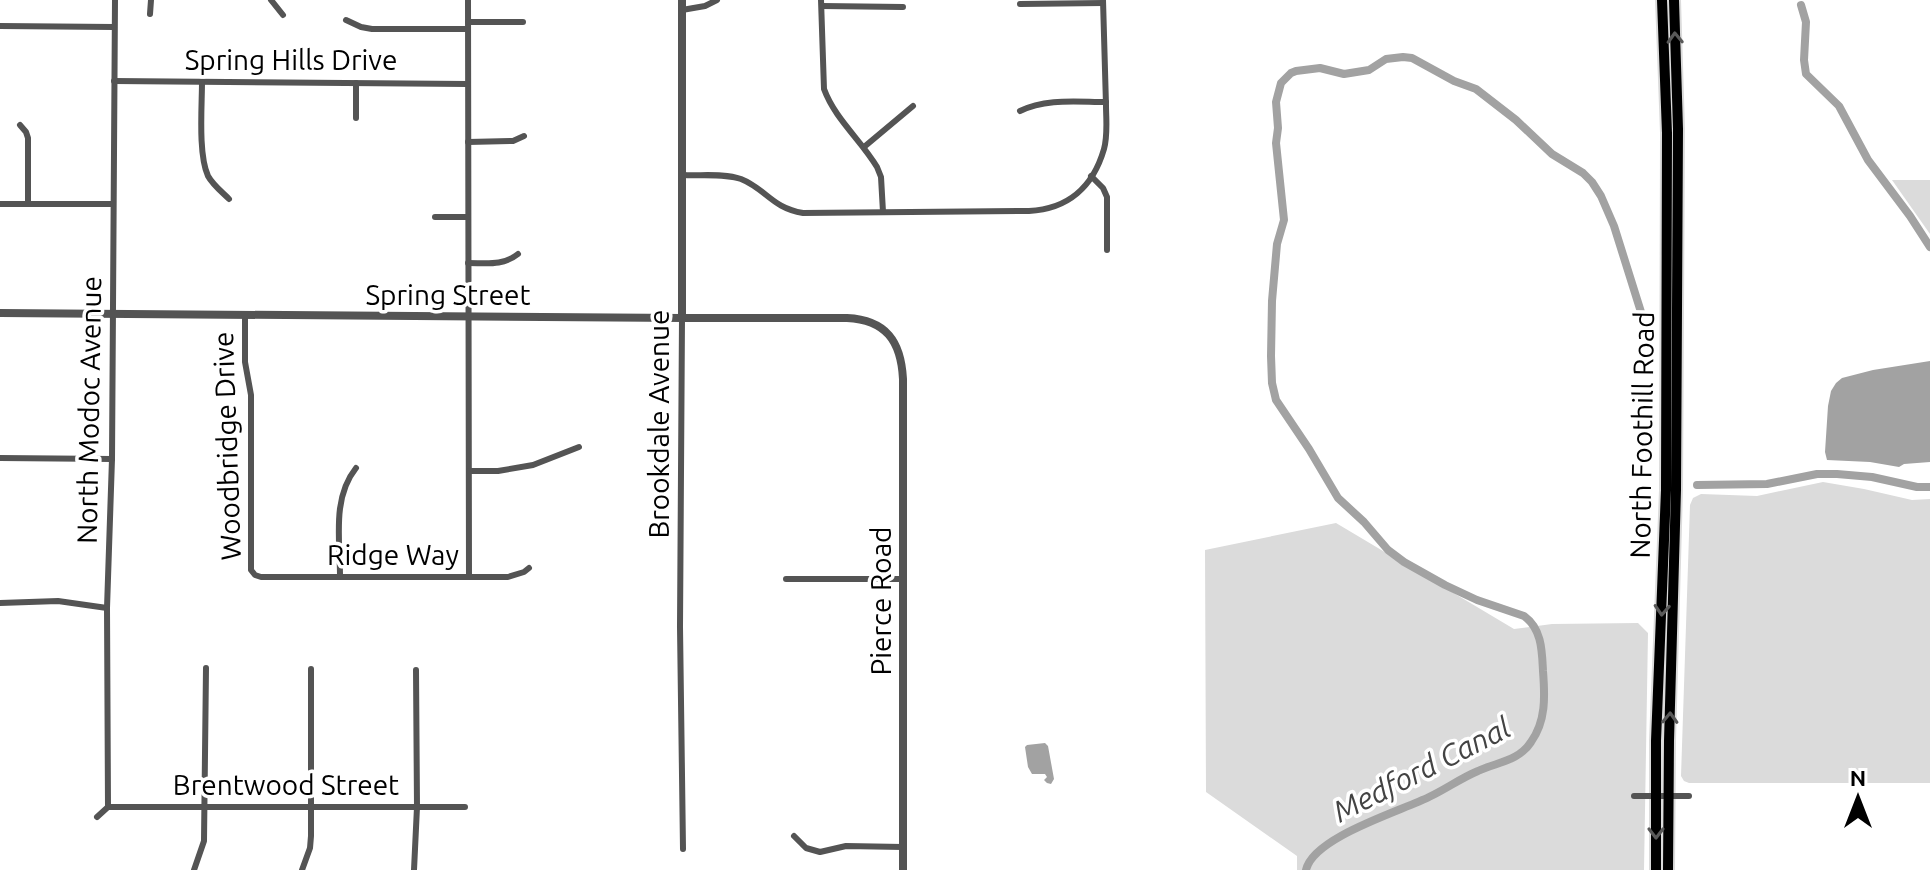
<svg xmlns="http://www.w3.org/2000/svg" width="1930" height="870" font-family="Ubuntu,sans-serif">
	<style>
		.green { fill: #dbdbdb }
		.water { fill: #a2a2a2 }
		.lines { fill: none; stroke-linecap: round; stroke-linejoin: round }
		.canal { stroke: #a2a2a2; stroke-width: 8 }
		.primary-casing { stroke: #dbdbdb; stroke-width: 14 }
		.minor { stroke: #545454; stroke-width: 6 }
		.tertiary { stroke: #545454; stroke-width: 8 }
		.primary { stroke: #000; stroke-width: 10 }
		.oneway { stroke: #595959 }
		.labels { text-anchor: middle; stroke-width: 7; stroke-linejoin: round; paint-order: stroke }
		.street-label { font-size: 28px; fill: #000; stroke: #fff }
		.water-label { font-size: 30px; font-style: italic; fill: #434343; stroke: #fff }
	</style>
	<rect width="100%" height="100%" fill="#fff"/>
	<g class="green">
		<polygon points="1892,180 1930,180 1930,234"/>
		<polygon points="1823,482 1864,489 1912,500 1930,499 1930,783 1689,783 1684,781 1681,776 1690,505 1693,498 1701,494 1757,496"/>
		<polygon points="1336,523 1514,629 1552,624 1638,623 1648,633 1644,870 1297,870 1297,856 1206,792 1205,550"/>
	</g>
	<g class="water">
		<polygon points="1930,361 1930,462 1904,464 1899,467 1870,462 1827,460 1825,452 1828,406 1831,391 1836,383 1842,378 1873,370"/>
		<polygon points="1045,743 1048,746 1054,779 1051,784 1047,783 1044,780 1047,777 1045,774 1032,774 1028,767 1025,747 1027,745"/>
	</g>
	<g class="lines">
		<g class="canal">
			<polyline points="1801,5 1806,22 1804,60 1806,74 1839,106 1868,160 1910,216 1930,247"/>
			<polyline points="1697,485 1767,484 1817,474 1837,474 1872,477 1917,487 1930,487"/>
			<path d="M1306,870C1313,837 1401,811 1429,797C1446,789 1461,778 1478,771C1497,762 1519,761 1531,742C1546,721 1545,697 1543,671C1542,651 1542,629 1524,616L1477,600L1445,585L1404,562L1388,550L1364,522L1338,498L1309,449L1276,400L1272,383L1271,356L1272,301L1277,244L1284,220L1276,143L1278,128L1276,102L1281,83L1291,73L1296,71L1320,68L1344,74L1369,70L1386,59L1403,57L1412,58L1454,81L1476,89L1516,120L1552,154L1583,173L1592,182L1601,196L1614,226L1641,312"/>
		</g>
		<g class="primary-casing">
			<g id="primary">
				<polyline points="1656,870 1656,741 1666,490 1667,133 1662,0"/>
				<polyline points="1668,870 1669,741 1676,490 1678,129 1674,0"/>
			</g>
		</g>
		<g class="minor">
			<polyline points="271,0 283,15"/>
			<polyline points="468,0 469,577"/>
			<path d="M821,0L824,89C835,119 861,140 877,167L881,177L883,212"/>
			<polyline points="1020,4 1103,3"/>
			<polyline points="822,6 903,7"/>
			<polyline points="682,10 705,6 717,0"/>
			<polyline points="150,14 151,0"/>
			<polyline points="346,20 361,27 372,29 468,29"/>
			<polyline points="468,22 523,22"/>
			<polyline points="0,26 114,27"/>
			<polyline points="114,81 468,84"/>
			<path d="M202,82C202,106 198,154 208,176C213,185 222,192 229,199"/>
			<polyline points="356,83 356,118"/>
			<path d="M1020,111C1046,98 1077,102 1106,102"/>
			<polyline points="20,125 26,132 28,138 28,204"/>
			<polyline points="468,142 513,141 524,136"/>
			<polyline points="864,147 913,106"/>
			<path d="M683,175C701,176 724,173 741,179C766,189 772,208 803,213L1029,211C1068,209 1093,187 1104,149C1108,135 1106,119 1106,105C1105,70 1104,35 1103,0"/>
			<polyline points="1091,176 1103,188 1107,197 1107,250"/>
			<polyline points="0,204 113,204"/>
			<polyline points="435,217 468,217"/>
			<path d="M468,263C487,263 503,266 518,254"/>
			<polyline points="245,316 245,362 251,395 251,570 255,575 261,577 508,577 524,572 529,568"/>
			<polyline points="682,318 680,627 683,849"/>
			<polyline points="0,458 112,459"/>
			<polyline points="469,471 498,471 533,465 579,447"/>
			<path d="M340,576C340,540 332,498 356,468"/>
			<polyline points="786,579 903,579"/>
			<polyline points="0,603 58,601 107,608"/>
			<polyline points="1634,796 1689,796"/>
			<polyline points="108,807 465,807"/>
			<polyline points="97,817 108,807 107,608 112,459 115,0"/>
			<polyline points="794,836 806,848 820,852 846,846 903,847"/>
			<polyline points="194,870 204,841 206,668"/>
			<polyline points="302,870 310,848 311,836 311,669"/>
			<polyline points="414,870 417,807 416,670"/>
		</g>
		<g class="tertiary">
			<path d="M0,313L682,318H847C886,320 901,341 903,379V870"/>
			<polyline points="682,318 682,0"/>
		</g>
		<use href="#primary" class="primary"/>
	</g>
	<defs><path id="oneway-chevron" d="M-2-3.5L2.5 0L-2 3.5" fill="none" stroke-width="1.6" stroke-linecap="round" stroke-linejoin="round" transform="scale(2)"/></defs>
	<g class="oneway">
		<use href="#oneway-chevron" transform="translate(1675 38) rotate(-92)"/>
		<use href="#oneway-chevron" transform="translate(1662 610) rotate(93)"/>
		<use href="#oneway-chevron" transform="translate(1670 718) rotate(-88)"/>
		<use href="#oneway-chevron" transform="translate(1656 833) rotate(90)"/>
	</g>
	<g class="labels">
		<g class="street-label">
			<text x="291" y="70">Spring Hills Drive</text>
			<text x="448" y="305">Spring Street</text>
			<text transform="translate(89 410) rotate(-89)" y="10">North Modoc Avenue</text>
			<text transform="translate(659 424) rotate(-90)" y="10">Brookdale Avenue</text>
			<text transform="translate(1642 435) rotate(-89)" y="10">North Foothill Road</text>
			<text transform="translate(227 446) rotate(-92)" y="10">Woodbridge Drive</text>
			<text x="393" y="565">Ridge Way</text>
			<text transform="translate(881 601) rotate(-90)" y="10">Pierce Road</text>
			<text x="286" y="795">Brentwood Street</text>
		</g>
		<g class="water-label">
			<text transform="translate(1422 770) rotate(-27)" y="10">Medford Canal</text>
		</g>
	</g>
	<g transform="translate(1858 798)" stroke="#ffffff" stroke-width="6" paint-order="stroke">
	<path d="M0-6L14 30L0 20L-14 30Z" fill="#000000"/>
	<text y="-12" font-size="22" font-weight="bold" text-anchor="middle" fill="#000000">N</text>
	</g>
</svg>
